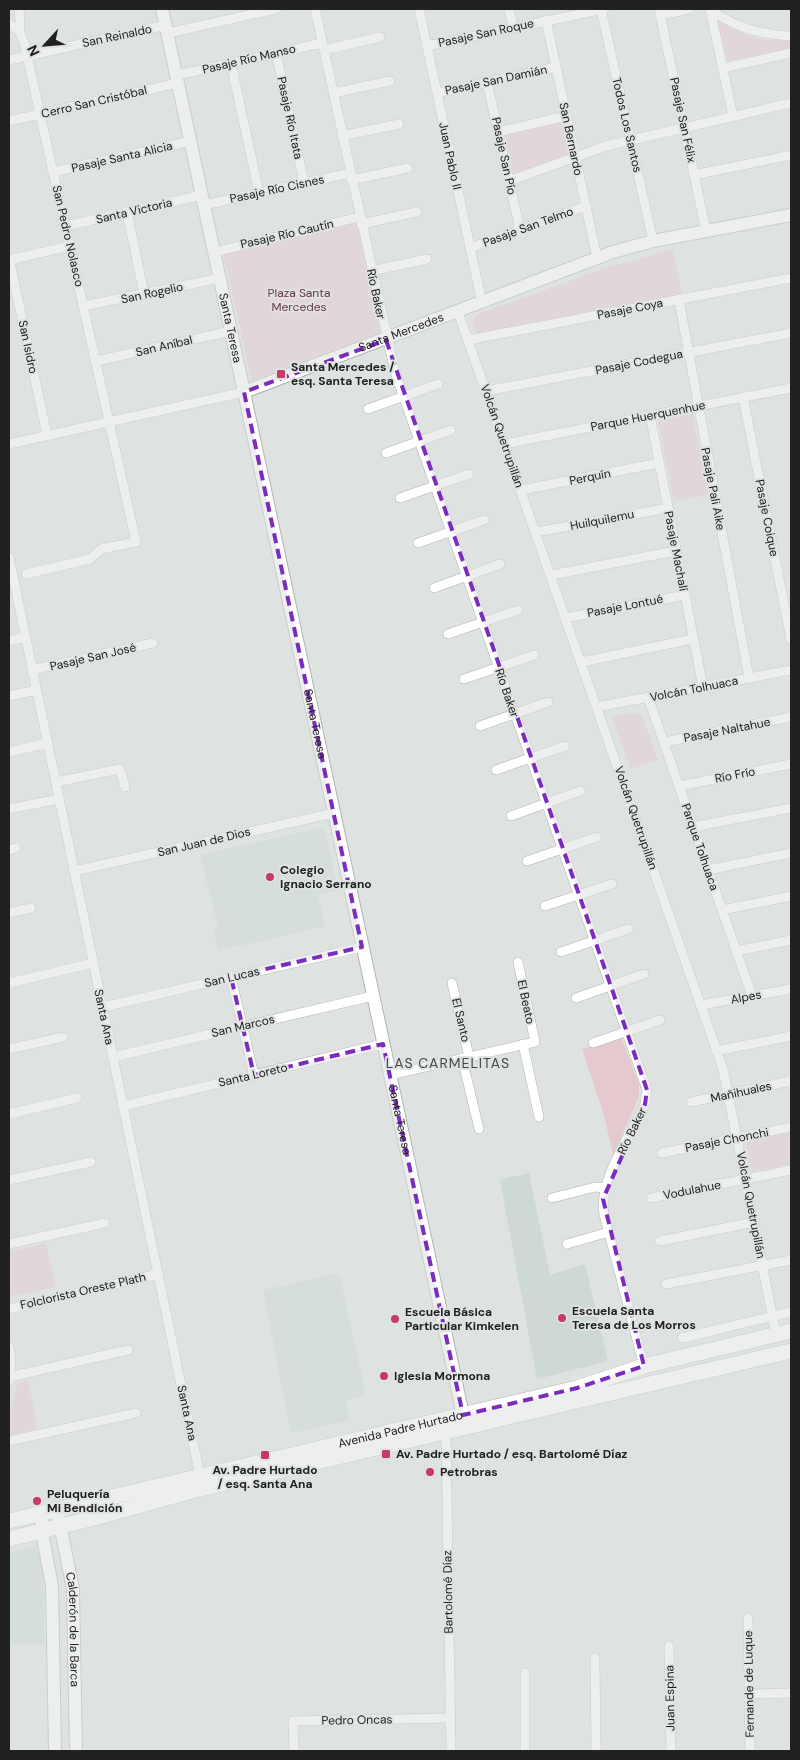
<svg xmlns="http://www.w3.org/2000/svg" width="800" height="1760" font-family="'DM Sans',sans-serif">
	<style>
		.built { fill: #cdd9d2 }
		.green { fill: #e4cacf }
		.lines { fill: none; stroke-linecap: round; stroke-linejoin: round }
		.street-casing { stroke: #b1b4b2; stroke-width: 10 }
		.secondary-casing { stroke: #b1b4b2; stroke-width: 14 }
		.primary-casing { stroke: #b1b4b2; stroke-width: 16 }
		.street { stroke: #fff; stroke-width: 9 }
		.secondary { stroke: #fff; stroke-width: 12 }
		.primary { stroke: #fff; stroke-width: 15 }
		.marked { fill: none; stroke: #7b2cbf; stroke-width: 4; stroke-dasharray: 10 6; stroke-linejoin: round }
		.poi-dot { fill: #c6396a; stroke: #dee2e0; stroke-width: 2 }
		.labels { text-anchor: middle; stroke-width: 4; stroke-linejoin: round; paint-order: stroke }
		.street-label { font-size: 12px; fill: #202120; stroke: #dee2e0 }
		.park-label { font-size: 12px; fill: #6d3645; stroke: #dee2e0 }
		.poi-label { font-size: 12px; font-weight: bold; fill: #202120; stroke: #dee2e0; text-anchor: start }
		.neighbourhood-label { font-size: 14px; letter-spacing: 1px; fill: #464947; stroke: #dee2e0 }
	</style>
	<rect width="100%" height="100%" fill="#dee2e0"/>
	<g class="built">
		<polygon points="324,827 338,890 318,895 325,926 218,951 213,928 218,927 200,855"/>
		<polygon points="529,1173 550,1275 585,1264 608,1361 537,1379 500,1180"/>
		<polygon points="339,1273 366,1395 346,1400 350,1420 291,1433 263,1290"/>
		<polygon points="37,1546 44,1581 44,1644 9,1645 9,1552"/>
	</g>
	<g class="green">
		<path d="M717,18C744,37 759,41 791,41V48L727,61Z"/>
		<polygon points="563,121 569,154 513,175 505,134"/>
		<polygon points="359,222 382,339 252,382 223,253"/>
		<polygon points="673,249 682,294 477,335 472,322 475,315 606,268"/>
		<polygon points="692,414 709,495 674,501 658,421"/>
		<polygon points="641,713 658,760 631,769 611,716"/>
		<polygon points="621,1037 639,1084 639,1097 613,1155 604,1115 582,1049"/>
		<polygon points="791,1129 791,1164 751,1172 745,1138"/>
		<polygon points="46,1243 56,1287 9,1297 9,1252"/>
		<polygon points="28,1380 38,1428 9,1436 9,1414 18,1383"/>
	</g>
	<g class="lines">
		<g class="street-casing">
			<g id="street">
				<path d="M315,9L395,372L647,1090L645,1104C631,1136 598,1179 604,1214L644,1366"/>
				<polyline points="419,9 482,303"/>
				<polyline points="509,9 513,27"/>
				<polyline points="601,9 653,241"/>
				<polyline points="659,9 706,231"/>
				<polyline points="710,9 733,116"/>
				<path d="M710,9C735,28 760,34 791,36"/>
				<polyline points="661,15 689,9"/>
				<polyline points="546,20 597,258"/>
				<polyline points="9,24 19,31 24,42 136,542 101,549 90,559 26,574"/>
				<polyline points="19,31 20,21 19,9"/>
				<polyline points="168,33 276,9"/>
				<polyline points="427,46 604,9"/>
				<polyline points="324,50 380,37"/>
				<polyline points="276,53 304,183"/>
				<polyline points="9,60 166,25"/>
				<polyline points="231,63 259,193"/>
				<polyline points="723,68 791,53"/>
				<polyline points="177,75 322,43"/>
				<polyline points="487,82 520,230"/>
				<polyline points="333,93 390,81"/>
				<polyline points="437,93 556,67"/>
				<polyline points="9,121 178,83"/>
				<polyline points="498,132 566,116"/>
				<polyline points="342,136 399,124"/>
				<polyline points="53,172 191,141"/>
				<polyline points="694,175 791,155"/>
				<polyline points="351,180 408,168"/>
				<polyline points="509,181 606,146 791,103"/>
				<polyline points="204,205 350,173"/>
				<polyline points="127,212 144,294"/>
				<polyline points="361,224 417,212"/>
				<polyline points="66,226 202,195"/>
				<polyline points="470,248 586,206"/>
				<polyline points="214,252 359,217"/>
				<polyline points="9,258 47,435"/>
				<polyline points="9,260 70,246"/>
				<polyline points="371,271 427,259"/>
				<polyline points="679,300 749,678"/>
				<polyline points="84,306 220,278"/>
				<polyline points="458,312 723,1069 776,1334"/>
				<polyline points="468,340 791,278"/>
				<polyline points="96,361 231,331"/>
				<polyline points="486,391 791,333"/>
				<polyline points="743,397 791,639"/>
				<polyline points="368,409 438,384"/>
				<polyline points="650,415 703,687"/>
				<polyline points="9,444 244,392"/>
				<polyline points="505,444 791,388"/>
				<polyline points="386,453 451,430"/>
				<polyline points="521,490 659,463"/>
				<polyline points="400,498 469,474"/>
				<polyline points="536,532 668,508"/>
				<polyline points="418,543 484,520"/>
				<polyline points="9,557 200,1476"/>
				<polyline points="551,575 676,551"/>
				<polyline points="434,588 500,564"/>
				<polyline points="565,618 685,595"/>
				<polyline points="448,634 518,610"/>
				<polyline points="9,641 26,637"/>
				<polyline points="581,662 693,639"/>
				<polyline points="32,670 153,643"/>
				<polyline points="464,679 534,655"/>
				<polyline points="9,696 36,690"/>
				<polyline points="648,697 752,996"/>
				<polyline points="597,707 791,670"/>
				<polyline points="480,726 548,702"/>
				<polyline points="664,742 791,717"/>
				<polyline points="9,752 48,743"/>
				<polyline points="496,770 565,746"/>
				<polyline points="56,782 120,769 125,787"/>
				<polyline points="679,786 791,764"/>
				<polyline points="9,809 59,799"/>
				<polyline points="511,816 580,791"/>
				<polyline points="693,827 791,808"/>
				<polyline points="9,850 16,848"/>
				<polyline points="527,861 597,837"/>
				<polyline points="708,870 791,853"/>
				<polyline points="74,871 334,813"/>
				<polyline points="545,906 612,884"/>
				<polyline points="722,910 791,896"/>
				<polyline points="9,913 31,908"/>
				<polyline points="736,951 791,940"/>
				<polyline points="561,952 628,929"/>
				<polyline points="231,977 254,1075"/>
				<polyline points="9,983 93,963"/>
				<polyline points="452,983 469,1057"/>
				<polyline points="576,998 644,974"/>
				<polyline points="701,1005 791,989"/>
				<polyline points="103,1007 362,947"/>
				<polyline points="593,1043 660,1020"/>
				<polyline points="523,1044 539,1117"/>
				<polyline points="9,1049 63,1037"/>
				<polyline points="716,1051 791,1036"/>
				<polyline points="113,1057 373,996"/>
				<polyline points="462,1058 479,1129"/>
				<polyline points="390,1075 535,1042 518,962"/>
				<polyline points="691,1102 791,1081"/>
				<polyline points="123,1106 383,1044"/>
				<polyline points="9,1114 77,1098"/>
				<polyline points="662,1153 791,1127"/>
				<polyline points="9,1180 91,1162"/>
				<polyline points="552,1198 595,1187 605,1188"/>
				<polyline points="651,1198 791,1170"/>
				<polyline points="660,1241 755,1222"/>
				<polyline points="9,1244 105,1223"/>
				<polyline points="567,1244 609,1232"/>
				<polyline points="666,1284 791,1260"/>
				<polyline points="9,1309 158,1274"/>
				<polyline points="682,1338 791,1312"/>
				<polyline points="9,1347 11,1360 9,1381"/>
				<polyline points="9,1377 128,1350"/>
				<polyline points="446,1433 451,1751"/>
				<polyline points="9,1441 136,1413"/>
				<polyline points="748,1618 750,1751"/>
				<polyline points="669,1646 671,1751"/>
				<polyline points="595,1658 596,1751"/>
				<polyline points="525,1673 525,1751"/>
				<polyline points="749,1694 791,1693"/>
				<polyline points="294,1751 293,1721 450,1718"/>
			</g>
		</g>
		<g class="secondary-casing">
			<g id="secondary">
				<path id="s1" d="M162,9L463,1415L459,1421"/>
				<path id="s2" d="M244,392L613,252L653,241L791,215"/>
				<path id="s3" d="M57,1510L73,1589L76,1751"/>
				<polyline points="42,1514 42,1532 52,1586 55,1751"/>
			</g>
		</g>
		<g class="primary-casing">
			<g id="primary">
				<path id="s4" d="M9,1521L577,1388L644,1366L791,1331"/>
				<polyline points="9,1539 98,1517 192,1491 791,1351"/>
			</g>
		</g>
		<use href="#street" class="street"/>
		<use href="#secondary" class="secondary"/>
		<use href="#primary" class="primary"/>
	</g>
	<path d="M0 0H800V1760H0ZM386,340L647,1090L645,1104L603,1199L644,1366L577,1388L463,1415L383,1044L254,1075L231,977L362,947L244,392Z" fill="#dee2e0" fill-opacity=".55" fill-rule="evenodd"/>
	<path class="marked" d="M386,340L647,1090L645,1104L603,1199L644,1366L577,1388L463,1415L383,1044L254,1075L231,977L362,947L244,392Z"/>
	<g class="poi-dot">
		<rect x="276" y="369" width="10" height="10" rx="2.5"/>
		<circle cx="270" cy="877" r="5"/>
		<circle cx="562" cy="1318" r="5"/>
		<circle cx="395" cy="1319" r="5"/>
		<circle cx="384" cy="1376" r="5"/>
		<rect x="381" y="1449" width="10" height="10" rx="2.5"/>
		<rect x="260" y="1450" width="10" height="10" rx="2.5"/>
		<circle cx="430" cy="1472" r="5"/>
		<circle cx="37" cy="1501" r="5"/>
	</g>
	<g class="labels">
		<g class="street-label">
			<text transform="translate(486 33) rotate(-12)" y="4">Pasaje San Roque</text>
			<text transform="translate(117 36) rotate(-12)" y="4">San Reinaldo</text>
			<text transform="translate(249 59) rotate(-13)" y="4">Pasaje Río Manso</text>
			<text transform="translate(496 80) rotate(-12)" y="4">Pasaje San Damián</text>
			<text transform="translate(94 102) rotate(-13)" y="4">Cerro San Cristóbal</text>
			<text transform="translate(290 118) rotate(78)" y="4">Pasaje Río Itata</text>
			<text transform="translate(683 120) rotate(78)" y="4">Pasaje San Félix</text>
			<text transform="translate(627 125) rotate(77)" y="4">Todos Los Santos</text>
			<text transform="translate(571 139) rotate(78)" y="4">San Bernardo</text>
			<text transform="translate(450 156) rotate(78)" y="4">Juan Pablo II</text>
			<text transform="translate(504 156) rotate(78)" y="4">Pasaje San Pío</text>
			<text transform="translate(122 157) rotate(-13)" y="4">Pasaje Santa Alicia</text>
			<text transform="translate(277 189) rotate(-12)" y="4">Pasaje Río Cisnes</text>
			<text transform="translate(134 211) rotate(-13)" y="4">Santa Victoria</text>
			<text transform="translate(528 227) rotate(-20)" y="4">Pasaje San Telmo</text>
			<text transform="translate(287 234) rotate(-13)" y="4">Pasaje Río Cautín</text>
			<text transform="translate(68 236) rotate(77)" y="4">San Pedro Nolasco</text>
			<text transform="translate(152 293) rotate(-12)" y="4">San Rogelio</text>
			<text transform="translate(376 294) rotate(78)" y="4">Río Baker</text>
			<text transform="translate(630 309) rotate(-11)" y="4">Pasaje Coya</text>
			<text dy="4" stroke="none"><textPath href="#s1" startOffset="326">Santa Teresa</textPath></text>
			<text dy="4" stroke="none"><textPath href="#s2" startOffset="168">Santa Mercedes</textPath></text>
			<text transform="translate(164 346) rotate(-13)" y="4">San Aníbal</text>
			<text transform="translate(28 347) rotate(78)" y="4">San Isidro</text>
			<text transform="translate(639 362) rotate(-11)" y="4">Pasaje Codegua</text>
			<text transform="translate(648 416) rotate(-11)" y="4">Parque Huerquenhue</text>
			<text transform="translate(502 436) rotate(71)" y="4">Volcán Quetrupillán</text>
			<text transform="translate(590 477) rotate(-11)" y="4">Perquín</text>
			<text transform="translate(713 489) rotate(79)" y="4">Pasaje Pali Aike</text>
			<text transform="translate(767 518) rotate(79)" y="4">Pasaje Coique</text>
			<text transform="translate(602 520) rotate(-11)" y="4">Huilquilemu</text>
			<text transform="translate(676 551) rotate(79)" y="4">Pasaje Machalí</text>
			<text transform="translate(625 606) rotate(-11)" y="4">Pasaje Lontué</text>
			<text transform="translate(93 657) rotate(-13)" y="4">Pasaje San José</text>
			<text transform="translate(694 689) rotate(-11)" y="4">Volcán Tolhuaca</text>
			<text transform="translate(507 693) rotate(71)" y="4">Río Baker</text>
			<text dy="4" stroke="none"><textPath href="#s1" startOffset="731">Santa Teresa</textPath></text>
			<text transform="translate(727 730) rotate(-11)" y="4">Pasaje Naltahue</text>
			<text transform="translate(735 775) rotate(-11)" y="4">Río Frío</text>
			<text transform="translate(636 818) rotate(71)" y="4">Volcán Quetrupillán</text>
			<text transform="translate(204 842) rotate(-13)" y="4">San Juan de Dios</text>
			<text transform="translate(700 847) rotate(71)" y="4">Parque Tolhuaca</text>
			<text transform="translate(232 977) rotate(-13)" y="4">San Lucas</text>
			<text transform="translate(746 997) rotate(-10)" y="4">Alpes</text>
			<text transform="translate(526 1002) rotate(78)" y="4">El Beato</text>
			<text transform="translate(104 1017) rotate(78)" y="4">Santa Ana</text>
			<text transform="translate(461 1020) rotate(77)" y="4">El Santo</text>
			<text transform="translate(243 1026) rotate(-13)" y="4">San Marcos</text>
			<text transform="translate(253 1075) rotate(-13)" y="4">Santa Loreto</text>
			<text transform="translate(741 1092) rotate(-12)" y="4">Mañihuales</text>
			<text dy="4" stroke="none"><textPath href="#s1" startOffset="1136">Santa Teresa</textPath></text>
			<text transform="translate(632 1131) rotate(-64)" y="4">Río Baker</text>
			<text transform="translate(727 1140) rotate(-11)" y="4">Pasaje Chonchi</text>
			<text transform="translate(692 1190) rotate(-11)" y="4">Vodulahue</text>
			<text transform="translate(751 1205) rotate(79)" y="4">Volcán Quetrupillán</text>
			<text transform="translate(83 1291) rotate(-13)" y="4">Folclorista Oreste Plath</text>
			<text transform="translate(187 1413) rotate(78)" y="4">Santa Ana</text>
			<text dy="4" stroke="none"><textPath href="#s4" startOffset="402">Avenida Padre Hurtado</textPath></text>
			<text transform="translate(448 1592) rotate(-91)" y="4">Bartolomé Díaz</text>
			<text dy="4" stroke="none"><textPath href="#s3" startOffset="121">Calderón de la Barca</textPath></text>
			<text transform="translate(749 1684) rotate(-91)" y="4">Fernande de Luque</text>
			<text transform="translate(670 1698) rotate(-91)" y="4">Juan Espina</text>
			<text transform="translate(357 1720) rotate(-1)" y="4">Pedro Oncas</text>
		</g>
		<g class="park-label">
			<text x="299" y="297">Plaza Santa<tspan x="299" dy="14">Mercedes</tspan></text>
		</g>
		<g class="poi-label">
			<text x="291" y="371">Santa Mercedes /<tspan x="291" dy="14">esq. Santa Teresa</tspan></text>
			<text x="280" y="874">Colegio<tspan x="280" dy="14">Ignacio Serrano</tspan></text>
			<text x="572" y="1315">Escuela Santa<tspan x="572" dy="14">Teresa de Los Morros</tspan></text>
			<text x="405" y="1316">Escuela Básica<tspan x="405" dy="14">Particular Kimkelen</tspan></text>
			<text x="394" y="1380">Iglesia Mormona</text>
			<text x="396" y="1458">Av. Padre Hurtado / esq. Bartolomé Díaz</text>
			<text x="265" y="1474" text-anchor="middle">Av. Padre Hurtado<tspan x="265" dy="14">/ esq. Santa Ana</tspan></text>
			<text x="440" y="1476">Petrobras</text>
			<text x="47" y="1498">Peluquería<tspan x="47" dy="14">Mi Bendición</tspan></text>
		</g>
		<g class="neighbourhood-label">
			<text x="448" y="1068">LAS CARMELITAS</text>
		</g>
	</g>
	<rect width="800" height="1760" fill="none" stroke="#202120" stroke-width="20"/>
	<g transform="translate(45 45) rotate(244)" stroke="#dee2e0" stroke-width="4" paint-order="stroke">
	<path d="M0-4L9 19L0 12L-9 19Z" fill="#202120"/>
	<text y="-8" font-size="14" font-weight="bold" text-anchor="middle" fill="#202120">N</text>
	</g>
</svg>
